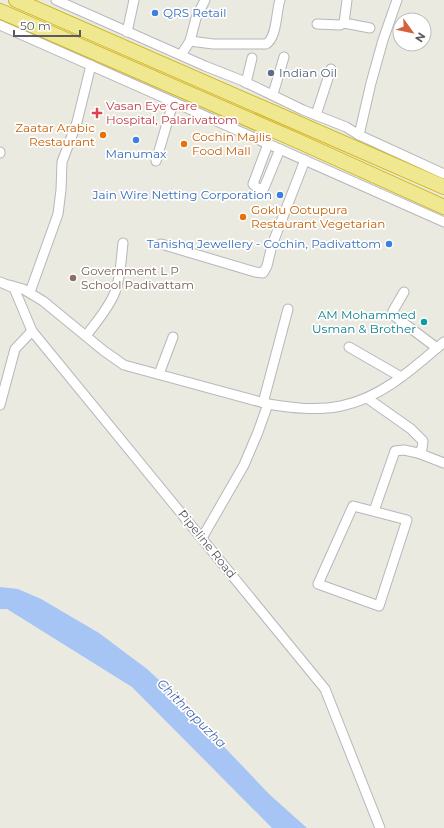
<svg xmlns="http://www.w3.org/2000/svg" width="444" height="828" font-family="Montserrat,sans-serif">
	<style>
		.water { fill: #a6c5f5 }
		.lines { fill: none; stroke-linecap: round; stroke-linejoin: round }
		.minor-casing { stroke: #b6b7bc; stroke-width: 11 }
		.highway-casing { stroke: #d2b618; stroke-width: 16 }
		.minor { stroke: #fff; stroke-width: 9 }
		.highway { stroke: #f0e891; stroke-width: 14 }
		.shop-dot { fill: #3f7fe0; stroke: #fff; stroke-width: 1.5 }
		.service-dot { fill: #5c6f8a; stroke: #fff; stroke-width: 1.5 }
		.health-dot { fill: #e0444e; stroke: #fff; stroke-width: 1.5 }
		.food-dot { fill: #e8710a; stroke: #fff; stroke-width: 1.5 }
		.education-dot { fill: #8d6e63; stroke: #fff; stroke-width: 1.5 }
		.culture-dot { fill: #0f9aa8; stroke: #fff; stroke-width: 1.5 }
		.labels { text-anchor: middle; stroke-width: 3.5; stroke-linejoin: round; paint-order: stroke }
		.shop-label { font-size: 12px; fill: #366cbe; stroke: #fff; text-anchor: end }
		.service-label { font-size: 12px; fill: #4e5e75; stroke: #fff; text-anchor: start }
		.health-label { font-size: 12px; fill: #be3a42; stroke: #fff; text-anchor: start }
		.food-label { font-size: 12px; fill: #c56008; stroke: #fff; text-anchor: start }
		.education-label { font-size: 12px; fill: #785e54; stroke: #fff; text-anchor: start }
		.culture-label { font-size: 12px; fill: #0d838f; stroke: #fff; text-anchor: end }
		.street-label { font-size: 12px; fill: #595b60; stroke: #fff }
		.water-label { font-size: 13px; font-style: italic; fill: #4d6eb4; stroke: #fff }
	</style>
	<rect width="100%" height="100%" fill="#eaeae0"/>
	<polygon class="water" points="0,587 18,589 41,599 99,633 147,669 173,693 270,795 307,828 272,828 132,687 7,609 0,609"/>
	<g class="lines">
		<g class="minor-casing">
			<g id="minor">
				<polyline points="56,0 205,66 243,81 303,110 346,127 359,135 444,174"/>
				<polyline points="347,0 344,23 370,28"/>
				<polyline points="317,24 340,25 344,23"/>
				<polyline points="0,25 444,222"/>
				<polyline points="127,32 134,0"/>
				<path d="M190,41L213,44H266C277,38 276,12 280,0"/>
				<polyline points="181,55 190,41 196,18 205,0"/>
				<polyline points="246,83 252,58"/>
				<polyline points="273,94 284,57"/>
				<polyline points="316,115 331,69"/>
				<polyline points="359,135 371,83 383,40 397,0"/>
				<polyline points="268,144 253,184 258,189 264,188 280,149"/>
				<polyline points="0,153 0,152"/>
				<polyline points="156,161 173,103"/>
				<polyline points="161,244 255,272 263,273 267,266 272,245 305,160"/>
				<polyline points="0,282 14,288 32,331 325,689 380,828"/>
				<path d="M9,285L23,289L43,301L104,351L124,365L268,404C292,408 317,411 341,406C381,398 414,368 444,342"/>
				<polyline points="30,292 58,214 61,190 62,162 77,122 91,65"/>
				<polyline points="404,292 393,311 393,315 437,348"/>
				<path d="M86,336C96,322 109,308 115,292C121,277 121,259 123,243"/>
				<polyline points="349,347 401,377"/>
				<polyline points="159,374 173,337"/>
				<polyline points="367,398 411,429 423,441 422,449 418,453 444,463"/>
				<polyline points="263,403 288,309"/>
				<polyline points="0,405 15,349 32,331"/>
				<polygon points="353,506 407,520 379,606 318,584"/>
				<polyline points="374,511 395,451 404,450 418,453"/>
				<polyline points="202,538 244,465 258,432 268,404"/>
			</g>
		</g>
		<g class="highway-casing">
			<g id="highway">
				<polyline points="16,0 444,187"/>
				<polyline points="0,11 298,141 444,207"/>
			</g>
		</g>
		<use href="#minor" class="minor"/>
		<use href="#highway" class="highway"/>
	</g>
	<g class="shop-dot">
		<circle cx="155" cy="13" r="4"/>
		<circle cx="136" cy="140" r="4"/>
		<circle cx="280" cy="195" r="4"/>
		<circle cx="389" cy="244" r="4"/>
	</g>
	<circle class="service-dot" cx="271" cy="73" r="4"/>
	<path class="health-dot" d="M95 107h4v4h4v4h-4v4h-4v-4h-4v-4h4z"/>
	<g class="food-dot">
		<circle cx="103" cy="135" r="4"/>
		<circle cx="184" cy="144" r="4"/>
		<circle cx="243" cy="217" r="4"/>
	</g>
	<circle class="education-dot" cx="73" cy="278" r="4"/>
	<circle class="culture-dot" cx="424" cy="322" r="4"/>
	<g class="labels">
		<g class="shop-label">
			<text x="163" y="17" text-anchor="start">QRS Retail</text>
			<text x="136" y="158" text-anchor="middle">Manumax</text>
			<text x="272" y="199">Jain Wire Netting Corporation</text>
			<text x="381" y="248">Tanishq Jewellery - Cochin, Padivattom</text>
		</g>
		<g class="service-label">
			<text x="279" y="77">Indian Oil</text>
		</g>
		<g class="health-label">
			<text x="106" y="110">Vasan Eye Care<tspan x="106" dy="14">Hospital, Palarivattom</tspan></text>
		</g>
		<g class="food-label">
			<text x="95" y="132" text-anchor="end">Zaatar Arabic<tspan x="95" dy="14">Restaurant</tspan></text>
			<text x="192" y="141">Cochin Majlis<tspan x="192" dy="14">Food Mall</tspan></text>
			<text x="251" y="214">Goklu Ootupura<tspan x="251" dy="14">Restaurant Vegetarian</tspan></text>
		</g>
		<g class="education-label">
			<text x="81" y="275">Government L P<tspan x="81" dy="14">School Padivattam</tspan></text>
		</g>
		<g class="culture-label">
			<text x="416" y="319">AM Mohammed<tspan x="416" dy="14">Usman &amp; Brother</tspan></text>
		</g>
		<g class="street-label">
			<text transform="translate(207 544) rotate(51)" y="4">Pipeline Road</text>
		</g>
		<g class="water-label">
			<text transform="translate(192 713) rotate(45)" y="5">Chithrapuzha</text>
		</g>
	</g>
	<g transform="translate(412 32) rotate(123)"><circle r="19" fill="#ffffff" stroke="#bdbdbf"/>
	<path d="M0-3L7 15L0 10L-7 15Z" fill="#d5613c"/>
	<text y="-6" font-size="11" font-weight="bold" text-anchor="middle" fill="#595b60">N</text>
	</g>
	<path d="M14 30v6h66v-6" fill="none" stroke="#595b60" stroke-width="2"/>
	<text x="20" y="30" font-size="12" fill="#595b60" stroke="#ffffff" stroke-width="3" paint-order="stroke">50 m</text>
</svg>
